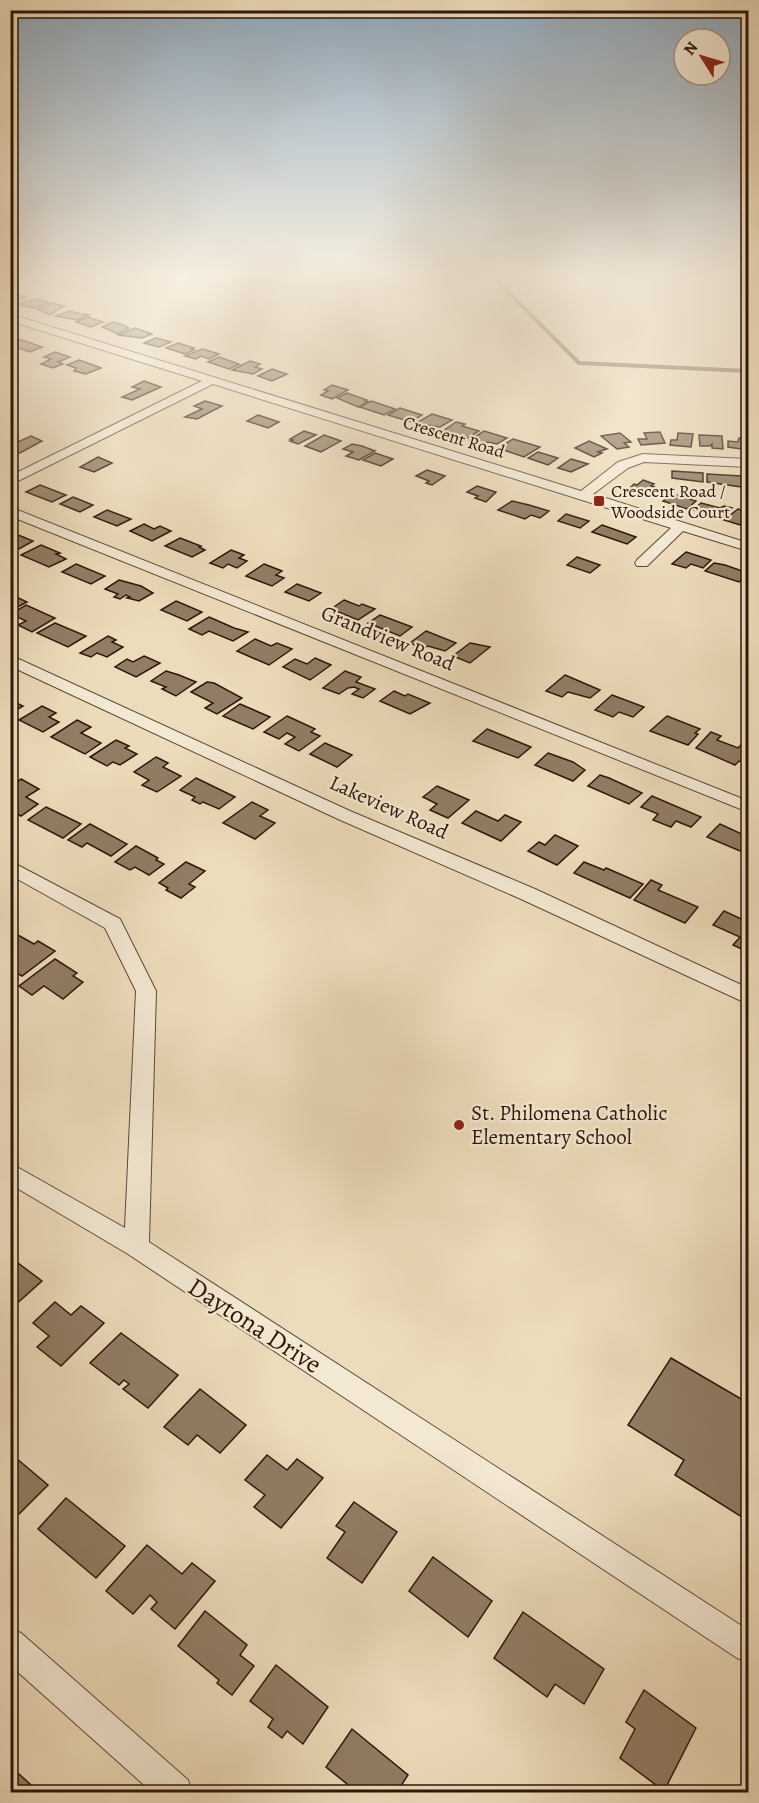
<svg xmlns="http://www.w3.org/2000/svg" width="759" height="1803" font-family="Alegreya,serif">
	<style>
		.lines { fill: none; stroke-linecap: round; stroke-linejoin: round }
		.stream { stroke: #79654f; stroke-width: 4 }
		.building { fill: #917d65; stroke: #2d1608; stroke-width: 1.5 }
		.minor-casing { stroke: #5d4835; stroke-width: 2 }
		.minor { fill: #f3e8d3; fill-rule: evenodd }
		.poi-dot { fill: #8f2418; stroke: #f3e8d3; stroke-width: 2 }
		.labels { text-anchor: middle; stroke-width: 4.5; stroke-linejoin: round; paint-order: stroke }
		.far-street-label { font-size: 18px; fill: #2d1608; stroke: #f3e8d3 }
		.far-poi-label { font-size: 18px; fill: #2d1608; stroke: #f3e8d3; text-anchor: start }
		.street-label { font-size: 21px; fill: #2d1608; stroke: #f3e8d3 }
		.poi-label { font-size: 21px; fill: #2d1608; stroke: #f3e8d3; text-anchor: start }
		.near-street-label { font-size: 26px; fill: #2d1608; stroke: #f3e8d3 }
	</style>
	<rect width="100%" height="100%" fill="#eddcbb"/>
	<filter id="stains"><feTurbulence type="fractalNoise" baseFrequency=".00333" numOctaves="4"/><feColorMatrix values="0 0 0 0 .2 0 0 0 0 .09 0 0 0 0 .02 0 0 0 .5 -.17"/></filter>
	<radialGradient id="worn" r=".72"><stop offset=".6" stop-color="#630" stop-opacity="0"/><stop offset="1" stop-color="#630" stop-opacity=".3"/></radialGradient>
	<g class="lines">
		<polyline class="stream" points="494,278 579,363 748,371"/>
	</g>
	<g class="building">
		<polygon points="10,293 12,293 26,297 11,303"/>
		<polygon points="37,299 49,302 34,308 16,304"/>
		<polygon points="52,303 64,306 50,315 37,309"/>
		<polygon points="69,311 81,314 89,315 77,320 56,316"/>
		<polygon points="88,317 103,322 91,327 76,322"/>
		<polygon points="113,322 123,325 129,328 118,334 102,327"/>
		<polygon points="135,328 152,334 142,338 119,335"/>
		<polygon points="156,338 171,342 159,347 144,343"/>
		<polygon points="15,339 25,341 42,347 30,352 10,345 10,341"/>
		<polygon points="178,343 194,348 191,349 194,350 185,354 166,348"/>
		<polygon points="202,349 219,354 209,359 201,356 196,359 185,356"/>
		<polygon points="55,352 70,357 58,362 63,364 53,368 41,364 51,359 44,357"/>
		<polygon points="219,357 239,364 229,369 208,362"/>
		<polygon points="79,360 96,366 101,368 86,374 74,371 76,368 67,365"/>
		<polygon points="250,361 260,364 255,367 262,369 253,374 232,370"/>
		<polygon points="272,369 287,374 272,381 258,376"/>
		<polygon points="144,381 161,387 132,400 122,397 140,389 132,387"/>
		<polygon points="332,385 348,390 332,399 321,395 328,391 324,390"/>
		<polygon points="347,393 367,400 365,401 368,402 358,407 337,398"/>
		<polygon points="205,401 222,406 197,419 185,417 202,409 194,406"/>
		<polygon points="371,401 395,409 384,415 360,407"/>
		<polygon points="400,408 422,415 411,422 388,415"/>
		<polygon points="432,414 452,420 440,427 416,423"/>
		<polygon points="258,415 279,422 268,428 247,421"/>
		<polygon points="456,422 465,424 462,426 479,431 468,438 443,431"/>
		<polygon points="304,431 316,435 298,444 290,441 293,440 290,439"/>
		<polygon points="484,431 507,438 497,444 488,442 484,444 470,440"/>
		<polygon points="660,432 665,443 641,445 638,439 647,439 644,433"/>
		<polygon points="620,433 631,442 624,443 629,447 617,449 601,436"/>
		<polygon points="678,433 693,434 691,447 670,445 671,440 677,440"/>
		<polygon points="324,435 341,441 321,452 305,446"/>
		<polygon points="699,435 722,436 723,449 712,448 712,444 710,446 700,446"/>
		<polygon points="31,436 42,441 20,453 10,449 10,441 18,442"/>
		<polygon points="739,438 748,438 748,450 728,447 728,441 738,442"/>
		<polygon points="513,439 540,447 524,457 498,448"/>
		<polygon points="589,441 607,449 598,452 602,453 594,457 575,448"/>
		<polygon points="352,444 362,446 375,451 359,460 346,456 353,452 343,449"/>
		<polygon points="538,452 558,458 548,465 528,458"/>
		<polygon points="375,453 393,459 381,466 363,460"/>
		<polygon points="98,457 112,463 94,472 80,467"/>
		<polygon points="571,459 588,464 571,472 558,468"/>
		<polygon points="427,470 445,476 432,485 426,483 429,481 416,476"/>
		<polygon points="672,471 703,473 703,482 672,478"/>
		<polygon points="707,474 741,476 742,487 707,482"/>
		<polygon points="643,480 654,484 651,486 658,488 647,496 628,490 634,484 637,485"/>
		<polygon points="40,485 66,495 52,502 26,492"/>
		<polygon points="477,486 496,492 486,502 475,498 478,496 467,492"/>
		<polygon points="673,494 696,501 687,509 663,501"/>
		<polygon points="73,497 93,505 80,512 60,504"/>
		<polygon points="512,501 529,505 549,511 540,518 531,515 525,519 498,510"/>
		<polygon points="701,503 720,508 724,506 732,508 721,518 693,510"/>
		<polygon points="738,509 748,512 748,517 740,525 724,520"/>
		<polygon points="107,510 131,519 117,526 94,517"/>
		<polygon points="566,514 589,521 580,528 558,521"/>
		<polygon points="144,524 154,529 160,526 171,531 152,541 130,531"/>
		<polygon points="602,525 636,537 627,544 592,532"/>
		<polygon points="11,532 33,541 19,549 10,545"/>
		<polygon points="180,538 201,546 199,547 205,550 192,557 165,546"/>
		<polygon points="41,545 60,553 56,554 66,559 49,567 21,555"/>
		<polygon points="231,550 244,555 239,558 247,561 237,568 228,564 223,568 210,563"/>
		<polygon points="686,552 711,560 703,568 691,564 686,568 672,564"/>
		<polygon points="577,557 600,565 590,573 567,565"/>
		<polygon points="714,563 725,565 748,573 739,582 705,571"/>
		<polygon points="76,564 105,576 91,584 62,572"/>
		<polygon points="264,564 282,571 276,575 284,578 272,586 246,576"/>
		<polygon points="119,580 141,586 153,593 139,601 127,598 130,597 126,595 120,599 114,597 118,594 105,589"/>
		<polygon points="297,584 321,593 309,601 285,592"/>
		<polygon points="10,594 27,602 10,611"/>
		<polygon points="344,600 359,606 362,604 375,609 358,620 331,609"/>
		<polygon points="176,601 202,612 187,621 161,610"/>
		<polygon points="26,605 55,618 32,632 18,625 26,621 11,614"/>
		<polygon points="380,615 412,627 400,636 368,623"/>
		<polygon points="209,617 234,628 248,632 233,641 209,631 202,635 189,629"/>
		<polygon points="55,623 86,636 68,647 37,633"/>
		<polygon points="426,631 456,643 445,651 428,646 424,649 410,643"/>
		<polygon points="108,636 116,640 112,642 123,647 107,657 97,653 91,657 80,653"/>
		<polygon points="255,639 271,646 277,643 292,649 269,665 237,651"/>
		<polygon points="470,643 490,647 470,663 453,656"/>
		<polygon points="144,656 160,663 136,677 115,667 127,659 133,662"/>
		<polygon points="315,658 331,665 310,680 283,667 295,659 307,664"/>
		<polygon points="166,671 179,675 196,682 176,696 162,689 166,687 151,681"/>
		<polygon points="345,671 361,677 356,682 375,689 363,698 352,694 359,689 354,687 348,688 339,694 323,688"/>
		<polygon points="565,675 600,690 590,698 568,692 562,697 546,691"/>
		<polygon points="207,682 214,683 242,698 217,714 205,708 213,703 191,692"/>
		<polygon points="394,691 405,696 408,694 430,703 410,714 380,701"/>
		<polygon points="612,695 644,707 633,717 619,712 613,717 595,710"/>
		<polygon points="10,700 23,706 10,714"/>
		<polygon points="240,704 270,717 253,729 223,716"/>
		<polygon points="42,706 56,713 49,717 59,722 43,732 19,720"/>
		<polygon points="287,716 315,729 311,732 320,736 299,751 285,744 295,737 287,733 279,739 264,732"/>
		<polygon points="667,716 700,729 695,733 698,734 688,745 650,731"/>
		<polygon points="77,720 91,727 81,733 101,743 85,754 51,737"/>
		<polygon points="487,729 531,747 518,758 473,741"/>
		<polygon points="711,732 721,736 717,740 738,748 743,743 748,745 748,764 739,761 735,765 696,748"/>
		<polygon points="116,740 129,746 125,748 137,754 120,765 113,762 107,766 90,757"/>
		<polygon points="325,743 352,755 337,767 310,754"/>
		<polygon points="548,753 573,762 585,770 573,781 535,765"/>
		<polygon points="156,757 168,763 163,767 181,776 157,792 142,785 149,780 134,772"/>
		<polygon points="600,775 609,778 642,793 629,804 588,786"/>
		<polygon points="196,778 235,797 219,809 203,802 200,804 192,800 195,797 180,790"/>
		<polygon points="21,779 39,789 26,797 38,804 21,816 10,810 10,786"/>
		<polygon points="437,786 469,800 448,818 430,810 437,804 423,797"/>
		<polygon points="652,796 701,817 691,827 676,821 671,827 653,820 658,814 641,807"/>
		<polygon points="252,802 268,810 260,816 275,823 255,839 223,823"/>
		<polygon points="46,807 81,824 63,838 28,820"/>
		<polygon points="476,811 498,821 505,815 521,822 501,841 462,823"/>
		<polygon points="90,824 127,844 111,856 87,843 82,847 68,840"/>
		<polygon points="720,824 748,837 748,849 745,853 707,837"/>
		<polygon points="555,835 578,846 557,865 528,851 539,842 545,845"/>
		<polygon points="136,846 158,858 156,860 164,864 149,875 135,867 130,870 115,862"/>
		<polygon points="186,862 205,871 189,884 195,887 181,898 166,890 168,888 159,883"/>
		<polygon points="584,862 604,870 606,868 643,884 630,898 574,873"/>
		<polygon points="651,880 662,885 658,890 698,907 685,923 634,900"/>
		<polygon points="724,911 748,922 748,952 733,945 740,937 713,925"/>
		<polygon points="16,934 34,944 38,941 55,951 22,976 10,969 10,962 16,958 10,955 10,938"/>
		<polygon points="55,959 77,973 73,976 83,982 63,999 44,986 32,995 19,986"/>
		<polygon points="10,1257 42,1281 15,1305 10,1302"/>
		<polygon points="55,1302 71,1315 81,1306 104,1323 61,1366 37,1347 49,1336 33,1323"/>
		<polygon points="121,1333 178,1375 148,1408 123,1389 129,1384 124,1380 119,1385 90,1363"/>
		<polygon points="671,1358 748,1403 748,1513 745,1519 675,1475 684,1460 628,1425"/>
		<polygon points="200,1389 246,1425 220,1453 197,1435 188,1445 164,1427"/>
		<polygon points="10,1453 48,1485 19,1514 10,1507"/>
		<polygon points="267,1455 287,1470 297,1459 323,1478 281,1528 254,1507 265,1495 245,1480"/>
		<polygon points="66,1498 125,1546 96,1578 38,1529"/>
		<polygon points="354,1502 397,1532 362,1583 327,1558 345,1532 336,1526"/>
		<polygon points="147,1545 182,1574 192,1563 215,1581 175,1629 151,1609 157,1602 150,1595 133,1614 106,1591"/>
		<polygon points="433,1557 492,1601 468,1637 409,1591"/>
		<polygon points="205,1611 247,1645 240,1655 254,1666 232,1695 217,1683 219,1680 178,1646"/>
		<polygon points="523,1612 604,1669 584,1704 555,1684 547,1697 494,1658"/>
		<polygon points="276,1665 328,1707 303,1744 287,1731 282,1738 268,1727 273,1719 250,1701"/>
		<polygon points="644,1690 696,1728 664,1791 620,1758 635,1729 626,1722"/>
		<polygon points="352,1729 408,1775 397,1792 357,1792 326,1767"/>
		<polygon points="10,1766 39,1792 10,1792"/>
	</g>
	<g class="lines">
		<g class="minor-casing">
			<g id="minor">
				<polygon points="10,314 581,491 618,462 643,454 748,459 748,467 644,462 628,468 593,494 748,543 748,551 683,531 647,566 637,566 635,563 637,560 671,528 213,384 10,485 10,476 202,381 10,321"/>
				<polygon points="10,507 748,801 748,812 10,516"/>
				<polygon points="10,655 350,811 535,889 748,988 748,1004 521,899 338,819 10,666"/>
				<polygon points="10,861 120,919 156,991 149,1242 748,1630 748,1662 737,1658 128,1254 10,1184 10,1163 125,1228 136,991 105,928 10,875"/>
				<polygon points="10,1629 21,1633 188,1780 192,1792 152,1792 10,1665"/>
			</g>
		</g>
		<use href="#minor" class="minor"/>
	</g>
	<linearGradient id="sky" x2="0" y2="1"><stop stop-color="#90a9be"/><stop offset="0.52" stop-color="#f7efe0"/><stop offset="1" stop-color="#f7efe0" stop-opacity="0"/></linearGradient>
	<rect width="759" height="530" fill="url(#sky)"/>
	<g class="poi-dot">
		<rect x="593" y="495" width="12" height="12" rx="3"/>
		<circle cx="459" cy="1125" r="6"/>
	</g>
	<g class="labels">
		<g class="far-street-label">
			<text transform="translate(454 437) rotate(17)" y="6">Crescent Road</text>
		</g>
		<g class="far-poi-label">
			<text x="611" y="497">Crescent Road /<tspan x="611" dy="21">Woodside Court</tspan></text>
		</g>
		<g class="street-label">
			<text transform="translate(388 638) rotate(22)" y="7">Grandview Road</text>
			<text transform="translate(389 807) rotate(24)" y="7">Lakeview Road</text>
		</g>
		<g class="poi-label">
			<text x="471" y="1120">St. Philomena Catholic<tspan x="471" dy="24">Elementary School</tspan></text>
		</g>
		<g class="near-street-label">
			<text transform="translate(255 1325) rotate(33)" y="9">Daytona Drive</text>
		</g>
	</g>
	<rect width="759" height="1803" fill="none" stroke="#eddcbb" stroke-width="36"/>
	<rect x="12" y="12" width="735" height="1779" fill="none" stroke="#2d1608" stroke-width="3"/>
	<rect x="18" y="18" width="723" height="1767" fill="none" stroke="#2d1608" stroke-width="1.5"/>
	<g transform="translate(702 57) rotate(307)"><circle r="28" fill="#f3e8d3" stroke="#a49482" stroke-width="1.5"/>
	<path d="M0-4.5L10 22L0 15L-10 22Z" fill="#8f2418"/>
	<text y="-9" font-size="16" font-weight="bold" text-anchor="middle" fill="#2d1608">N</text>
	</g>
	<rect width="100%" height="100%" filter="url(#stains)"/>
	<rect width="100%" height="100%" fill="url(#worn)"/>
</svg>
